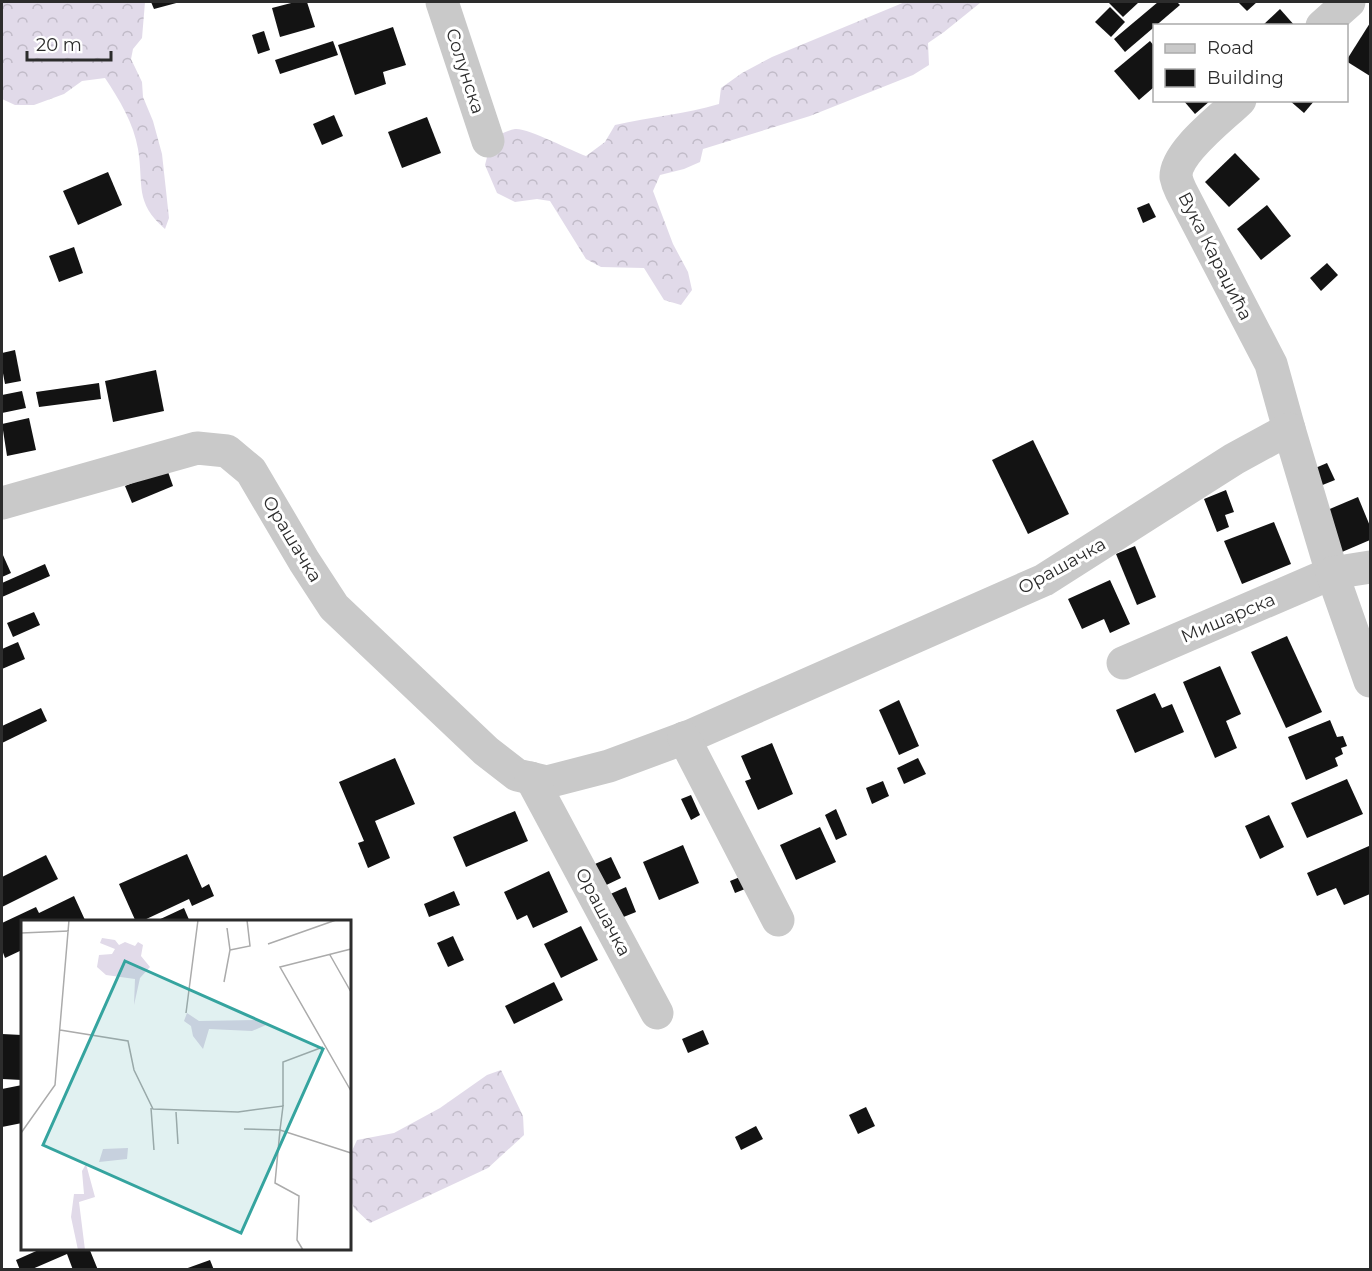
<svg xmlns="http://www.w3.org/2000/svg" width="1372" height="1271" font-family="Montserrat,sans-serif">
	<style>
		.forest { fill: url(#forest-crowns) }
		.building { fill: #131313 }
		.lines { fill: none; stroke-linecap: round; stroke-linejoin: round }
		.minor { stroke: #c9c9c9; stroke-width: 33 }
		.labels { text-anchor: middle; stroke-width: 6; stroke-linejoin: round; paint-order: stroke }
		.street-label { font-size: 18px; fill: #2c2c2c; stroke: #fff }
		.inset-road { fill: none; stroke: #ababab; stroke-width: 1.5 }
		.view { fill: #35a49f; fill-opacity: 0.15; stroke: #35a49f; stroke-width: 3 }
		.inset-edge { fill: none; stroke: #2c2c2c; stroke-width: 3 }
	</style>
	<defs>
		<pattern id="forest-crowns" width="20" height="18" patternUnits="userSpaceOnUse" patternTransform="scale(1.5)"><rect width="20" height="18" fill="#e1dae9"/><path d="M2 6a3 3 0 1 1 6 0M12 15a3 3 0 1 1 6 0" fill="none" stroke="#c1bbc8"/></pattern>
	</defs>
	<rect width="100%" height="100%" fill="#fff"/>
	<g class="forest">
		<path d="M2,2H145L142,38L133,49L131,59L142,82L143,97L153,121L162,154L169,218L165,229C134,202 144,185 138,149C134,124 119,99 105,78L82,81L64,94L34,105H15L2,99Z"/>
		<path d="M905,2L980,3L944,32L928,43L929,65L913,75L810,116L703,149L700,162L684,169L660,175L653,191L673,244L688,272L692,290L681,305L664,300L644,268L601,267L586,259L550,201L537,199L515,202L497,193L485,165L492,138C499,135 508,130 515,129C526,127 572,151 586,156L605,142L615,125C650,117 685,114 719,104L721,88L742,73L772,57Z"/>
		<polygon points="501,1070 523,1116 524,1135 488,1168 370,1223 354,1208 350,1198 350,1155 357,1140 394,1133 440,1108 487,1075"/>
	</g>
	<g class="building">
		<polygon points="151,2 180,2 154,9"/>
		<polygon points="295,2 307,2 315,27 280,37 272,8"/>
		<polygon points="1108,2 1139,2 1123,17"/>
		<polygon points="1158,2 1177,2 1180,5 1125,52 1114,39"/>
		<polygon points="1238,2 1257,2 1247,11"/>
		<polygon points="1110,7 1125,22 1111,37 1095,22"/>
		<polygon points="1280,9 1295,26 1262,26"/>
		<polygon points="1370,23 1370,76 1346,61"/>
		<polygon points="393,27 406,65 383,72 386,84 355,95 338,45"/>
		<polygon points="264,31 270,50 258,54 252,35"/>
		<polygon points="333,41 338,55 280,74 275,60"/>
		<polygon points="1150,41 1154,46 1154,87 1139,100 1114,71"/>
		<polygon points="1183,100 1211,100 1195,114"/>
		<polygon points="1289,100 1315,100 1304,113"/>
		<polygon points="334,115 343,136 322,145 313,124"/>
		<polygon points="427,117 441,153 402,168 388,132"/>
		<polygon points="1235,153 1260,179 1229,207 1205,182"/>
		<polygon points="108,172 122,205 78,225 63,191"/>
		<polygon points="1149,203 1156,217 1143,223 1137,208"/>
		<polygon points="1267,205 1291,236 1261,260 1237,229"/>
		<polygon points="74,247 83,273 59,282 49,256"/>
		<polygon points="1327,263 1338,275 1321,291 1310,278"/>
		<polygon points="15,350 21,381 5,384 2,368 2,353"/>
		<polygon points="156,370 164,411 113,422 105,381"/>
		<polygon points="99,383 101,399 39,407 36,392"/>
		<polygon points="22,391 26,408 2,413 2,395"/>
		<polygon points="29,418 36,450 7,456 2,424"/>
		<polygon points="1033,440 1069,514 1028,534 992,460"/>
		<polygon points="1327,463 1335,480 1320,486 1313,469"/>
		<polygon points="167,469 173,486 132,503 125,486"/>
		<polygon points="1226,490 1234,512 1225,515 1229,527 1217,532 1204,499"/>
		<polygon points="1358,497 1370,526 1370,540 1342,552 1325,511"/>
		<polygon points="1274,522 1291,564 1242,584 1224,541"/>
		<polygon points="1135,546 1156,597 1137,605 1116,554"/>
		<polygon points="2,553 11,573 2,577"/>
		<polygon points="45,564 50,576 2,597 2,583"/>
		<polygon points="1110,580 1130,624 1110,633 1104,619 1082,629 1068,599"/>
		<polygon points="34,612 40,625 13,637 7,623"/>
		<polygon points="1287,636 1322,712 1286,728 1251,652"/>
		<polygon points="18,642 25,659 2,669 2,649"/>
		<polygon points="1220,666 1241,714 1226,721 1237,748 1215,758 1183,682"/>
		<polygon points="1155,693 1162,708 1172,704 1184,732 1135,753 1116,710"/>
		<polygon points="899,700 919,746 899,755 879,710"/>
		<polygon points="41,708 47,721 2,743 2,726"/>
		<polygon points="1330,720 1337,737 1343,736 1347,746 1341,748 1343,754 1335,758 1338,766 1306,780 1288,737"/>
		<polygon points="772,743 793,794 758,810 745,781 751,779 741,756"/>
		<polygon points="395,758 415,804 375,821 390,858 368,868 358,843 364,841 339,782"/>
		<polygon points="918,758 926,774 904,784 897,768"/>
		<polygon points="1347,779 1363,814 1307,838 1291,803"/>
		<polygon points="883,781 889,796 872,804 866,788"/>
		<polygon points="691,795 700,815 691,820 681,799"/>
		<polygon points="836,809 847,835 836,840 825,815"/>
		<polygon points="515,811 528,841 466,867 453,837"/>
		<polygon points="1269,815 1284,847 1260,859 1245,826"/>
		<polygon points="820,827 836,862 796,880 780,845"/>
		<polygon points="683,845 699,883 659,900 643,862"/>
		<polygon points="1369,846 1370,850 1370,894 1344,905 1336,888 1317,896 1307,873"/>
		<polygon points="187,854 202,888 209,884 214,896 192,906 189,899 140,922 136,922 119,884"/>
		<polygon points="46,855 58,879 2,907 2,877"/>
		<polygon points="611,857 621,878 598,889 588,867"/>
		<polygon points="549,871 568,912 533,928 527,915 517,920 504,892"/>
		<polygon points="740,877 745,889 735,893 730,881"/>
		<polygon points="626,887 636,912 616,920 606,896"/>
		<polygon points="454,891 460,905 429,917 424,904"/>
		<polygon points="74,896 85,920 82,922 22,922 22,950 5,958 2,950 2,923 36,907 39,913"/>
		<polygon points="184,908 190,922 154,922"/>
		<polygon points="581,926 598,960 561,978 544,944"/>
		<polygon points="453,936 464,960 448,967 437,943"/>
		<polygon points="554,982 563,1000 514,1024 505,1006"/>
		<polygon points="703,1030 709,1044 688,1053 682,1039"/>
		<polygon points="2,1034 22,1035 22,1080 2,1079"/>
		<polygon points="22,1085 22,1123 2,1127 2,1089"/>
		<polygon points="866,1107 875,1126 858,1134 849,1115"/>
		<polygon points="756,1126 763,1139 741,1150 735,1137"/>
		<polygon points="43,1248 89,1248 98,1270 73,1270 67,1254 30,1270 20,1270 16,1260"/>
		<polygon points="210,1260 214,1270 185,1270 185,1269"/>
	</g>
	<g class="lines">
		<g class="minor">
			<polyline points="442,2 488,141"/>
			<polyline points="1322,26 1349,2"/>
			<path d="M1240,100C1223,117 1175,152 1176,177C1177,182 1179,187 1181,191L1271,364L1289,429"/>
			<polyline points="2,503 197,448 227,451 251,471 304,561 334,607 486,751 517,775 547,782 609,766 690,736 1044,580 1234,459 1289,429 1332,573 1123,663"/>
			<polyline points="1370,567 1332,573 1370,681"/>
			<polyline points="684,738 778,920"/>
			<polyline points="531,778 657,1013"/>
		</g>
	</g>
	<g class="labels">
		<g class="street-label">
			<text transform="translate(465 71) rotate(72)" y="6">Солунска</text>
			<text transform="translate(1215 256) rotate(63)" y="6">Вука Караџића</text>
			<text transform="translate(292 539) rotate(59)" y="6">Орашачка</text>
			<text transform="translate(1062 566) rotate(-29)" y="6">Орашачка</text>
			<text transform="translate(1228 618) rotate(-23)" y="6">Мишарска</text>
			<text transform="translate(603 912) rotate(62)" y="6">Орашачка</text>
		</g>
	</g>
	<g transform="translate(21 920)">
		<rect width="330" height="330" fill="#fff"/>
		<path d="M81,18L94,20L98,25L104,22L114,26L117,22L122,25L120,36L129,47L119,58L113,85L114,59L85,55L76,47L78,35L91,34L94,29L79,23ZM166,93L178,101L239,100L245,105L231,111L188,109L182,129L172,116L170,106L163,101ZM107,228L106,239L78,242L82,229ZM65,244L74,277L58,282L64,330H57L50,297L53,274H63L61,251Z" fill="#e1dae9"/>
		<path class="inset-road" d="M0,13L48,11M247,24L315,0M330,29L259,47L330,171M209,30L229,26L226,0M309,35L330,72M203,62L209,30L206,8M165,93L177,0M39,110L107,121L113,150L132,189L217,192L262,186L259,210L223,209M262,186V142L302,127M130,188L133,230M155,192L157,224M0,213L34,165L48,0M282,330L276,320L278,276L254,263L259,210L330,233"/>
		<path class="view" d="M104,41L302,129L220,313L22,225Z"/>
		<rect width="330" height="330" class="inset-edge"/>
	</g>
	<rect width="1372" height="1271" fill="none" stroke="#2c2c2c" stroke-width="6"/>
	<rect x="1153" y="24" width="195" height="78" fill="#ffffff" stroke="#ababab" stroke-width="1.5"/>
	<rect x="1165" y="44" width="30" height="9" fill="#c9c9c9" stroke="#ababab" stroke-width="1.5"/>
	<text x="1207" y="54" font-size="18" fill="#2c2c2c">Road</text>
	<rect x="1165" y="69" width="30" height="18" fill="#131313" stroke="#ababab" stroke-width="1.5"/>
	<text x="1207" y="84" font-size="18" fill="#2c2c2c">Building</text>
	<path d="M27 51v9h84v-9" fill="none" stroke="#2c2c2c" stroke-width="3"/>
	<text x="36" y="51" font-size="18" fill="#2c2c2c" stroke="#ffffff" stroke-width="4.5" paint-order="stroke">20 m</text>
</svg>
